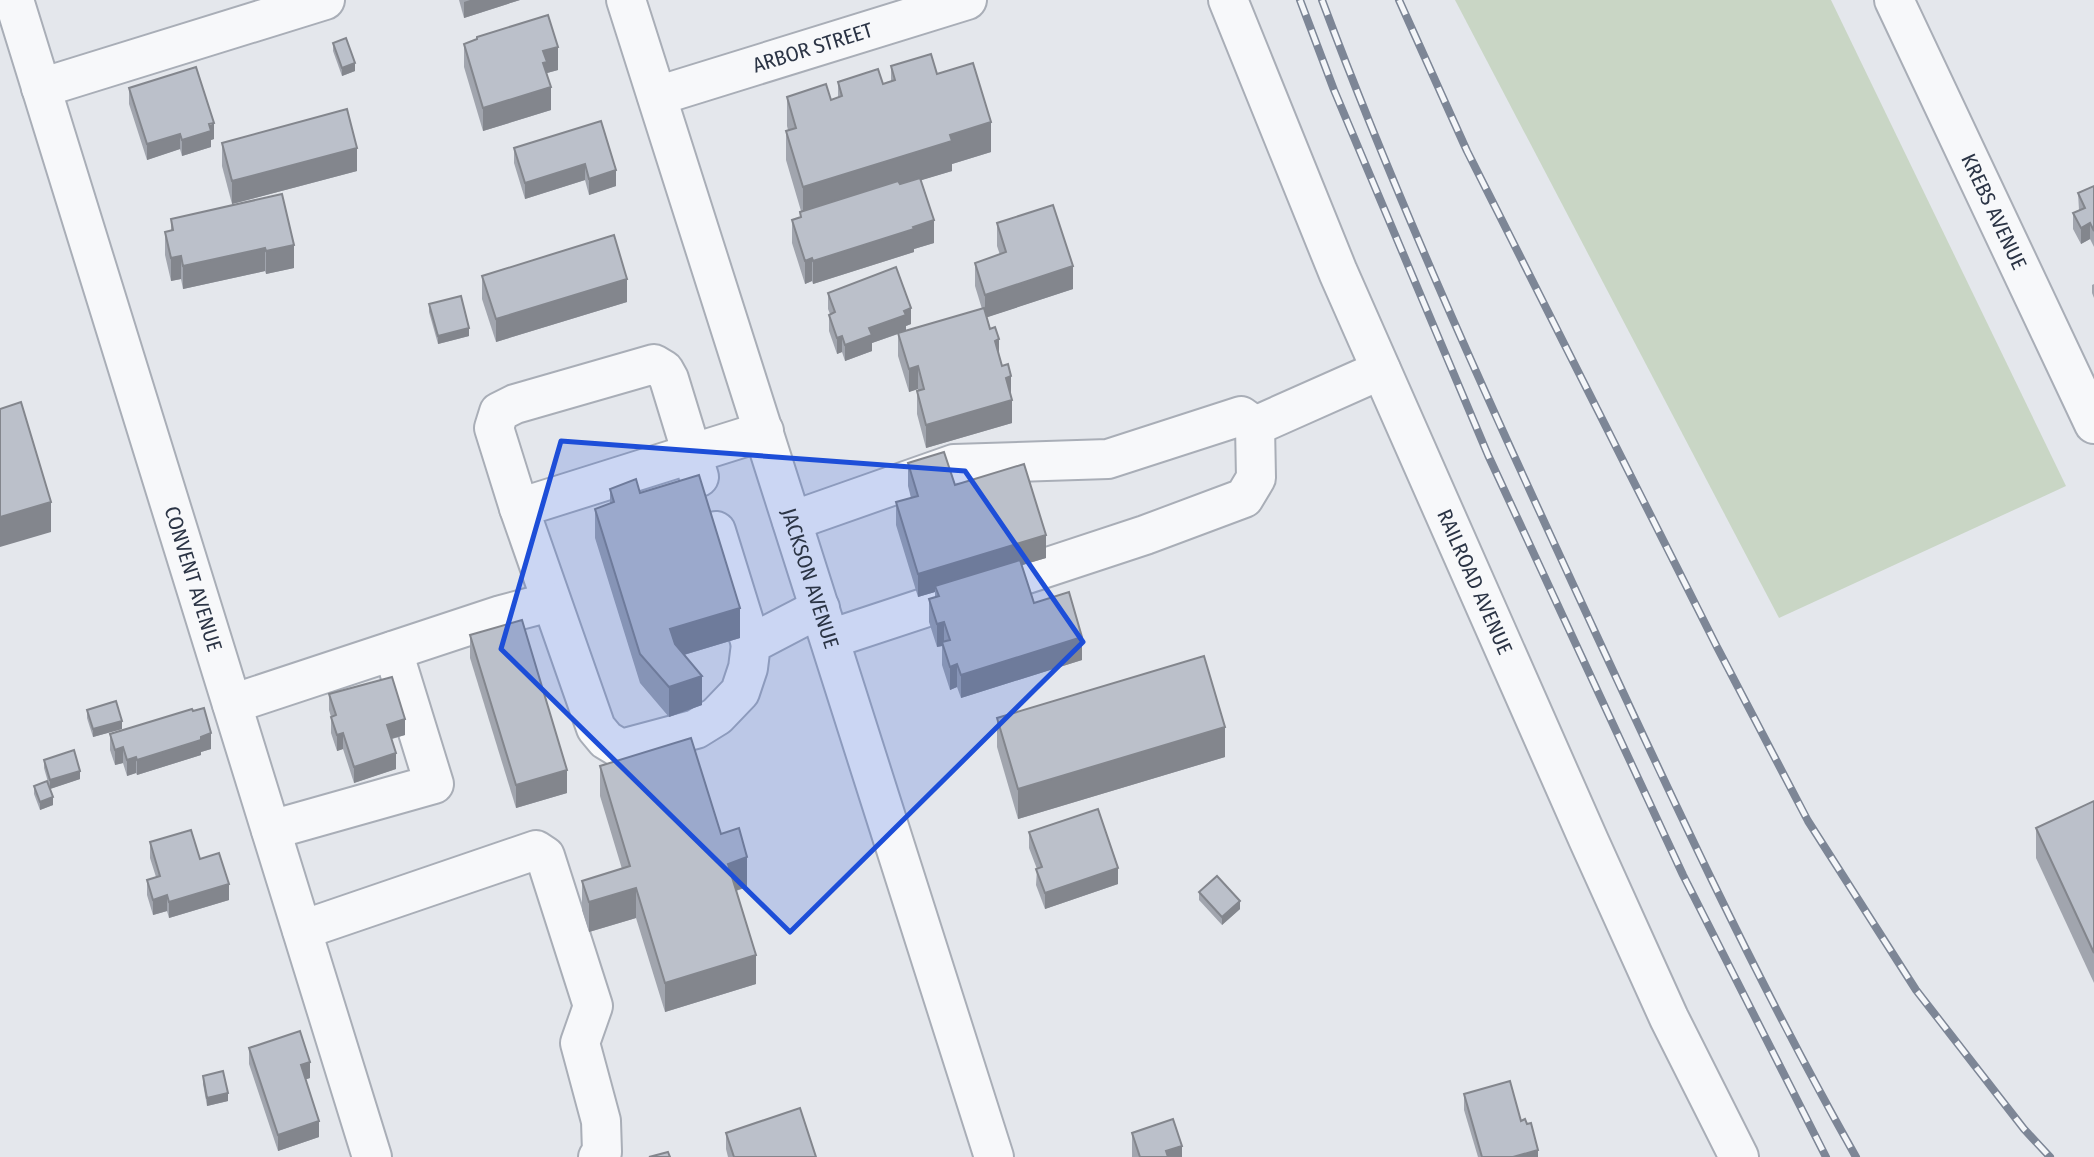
<svg xmlns="http://www.w3.org/2000/svg" width="2094" height="1157" font-family="'Fira Sans Condensed',sans-serif">
	<style>
		.green { fill: #c9d6c5 }
		.lines { fill: none; stroke-linecap: round; stroke-linejoin: round }
		.minor-casing { stroke: #a9aeb7; stroke-width: 42 }
		.minor { stroke: #f7f8fa; stroke-width: 38 }
		.rail-casing { stroke: #7d8696; stroke-width: 8 }
		.rail { stroke: #f4f6f9; stroke-width: 5; stroke-dasharray: 16; stroke-linecap: butt }
		.wall { fill: #a1a5ae }
		.shaded-wall { fill: #83868d }
		.building { fill: #bbc0ca; stroke: #83868d; stroke-width: 2 }
		.marked { fill: #1d4ed8; fill-opacity: 0.2; stroke: #1d4ed8; stroke-width: 5; stroke-linejoin: round }
		.labels { text-anchor: middle; stroke-width: 5; stroke-linejoin: round; paint-order: stroke }
		.street-label { font-size: 21px; fill: #2b3445; stroke: #f4f6f9 }
	</style>
	<rect width="100%" height="100%" fill="#e4e7ec"/>
	<polygon class="green" points="1455,0 1831,0 2066,486 1779,618"/>
	<g class="lines">
		<g class="minor-casing">
			<g id="minor">
				<path id="s1" d="M14,0L372,1157"/>
				<path id="s2" d="M626,0L994,1157"/>
				<path id="s3" d="M1228,0L1338,272L1589,841L1669,1018L1739,1157"/>
				<path id="s4" d="M1894,0L2094,424"/>
				<polyline points="41,88 325,0"/>
				<path id="s5" d="M657,96L967,0"/>
				<polyline points="1255,426 1381,370"/>
				<polyline points="764,431 519,508 596,728 606,740 621,749 696,729 717,716 740,692 748,668 751,644 820,608"/>
				<polyline points="519,508 494,428 499,412 515,404 654,364 664,370 669,379 699,477"/>
				<polyline points="792,521 954,464 1108,459 1241,416 1255,426 1256,478 1244,498 1145,535 830,639"/>
				<polyline points="716,531 751,644"/>
				<polyline points="232,704 501,615 550,602"/>
				<polyline points="271,830 434,784 393,651"/>
				<polyline points="302,930 536,850 545,856 593,1006 580,1043 601,1121 602,1152 598,1157"/>
			</g>
		</g>
		<use href="#minor" class="minor"/>
		<g class="rail-casing">
			<g id="rail">
				<polyline points="1300,0 1334,90 1488,455 1683,875 1826,1157"/>
				<path d="M1322,0C1399,206 1491,407 1583,606C1669,792 1755,978 1856,1157"/>
				<polyline points="1399,0 1467,151 1717,647 1808,821 1916,990 2024,1129 2050,1157"/>
			</g>
		</g>
		<use href="#rail" class="rail"/>
	</g>
	<g class="wall">
		<polygon points="459,0 520,0 464,18"/>
		<polygon points="333,43 355,71 342,76 333,51"/>
		<polygon points="464,44 558,70 547,73 551,110 483,131 464,67"/>
		<polygon points="891,66 937,74 991,152 952,164 952,171 921,180 934,243 914,249 914,252 813,284 812,281 805,284 792,243 792,220 800,218 800,212 801,211 786,160 786,131 788,130 787,126 787,97 831,100 838,97 838,82 883,84 891,81"/>
		<polygon points="129,88 214,139 211,140 211,147 182,156 180,149 147,160 129,104"/>
		<polygon points="601,121 616,186 589,195 585,180 525,199 514,163 514,148"/>
		<polygon points="222,143 357,171 232,204 222,166"/>
		<polygon points="2094,186 2094,247 2090,239 2081,244 2073,229 2073,213 2079,210 2078,193"/>
		<polygon points="282,194 294,268 266,274 265,271 183,289 181,279 171,281 165,255 165,232 171,231 171,219"/>
		<polygon points="997,223 1073,289 987,317 1011,395 1012,423 926,448 917,414 917,391 918,391 918,389 909,392 898,356 898,334 872,343 872,351 845,361 842,352 837,354 829,331 829,315 830,314 828,309 828,293 911,324 906,326 906,331 982,309 975,286 975,263 1000,255 997,246"/>
		<polygon points="482,276 627,302 496,342 482,299"/>
		<polygon points="2094,284 2094,298 2092,293 2092,285"/>
		<polygon points="429,304 469,336 438,344 429,312"/>
		<polygon points="908,463 955,485 1046,558 1022,565 1034,603 1082,660 961,698 957,687 950,690 942,665 942,646 937,647 929,622 929,599 935,597 935,592 918,597 896,525 896,502 911,498 908,486"/>
		<polygon points="610,489 640,493 740,638 684,655 702,705 669,717 640,683 595,538 595,509 610,503"/>
		<polygon points="470,635 567,793 516,808 470,658"/>
		<polygon points="329,694 405,735 392,739 396,769 354,783 343,749 337,751 331,733 331,717 329,710"/>
		<polygon points="87,710 122,729 93,737 87,718"/>
		<polygon points="997,718 1225,757 1018,819 997,747"/>
		<polygon points="110,734 211,749 201,752 201,755 137,775 136,773 127,776 123,763 115,765 110,750"/>
		<polygon points="44,760 80,779 50,789 44,768"/>
		<polygon points="600,766 721,834 747,887 736,891 756,984 665,1012 636,918 589,932 582,910 582,881 622,869 600,796"/>
		<polygon points="34,786 53,805 40,810 34,794"/>
		<polygon points="2094,801 2094,983 2036,858 2036,828"/>
		<polygon points="1029,832 1118,884 1045,909 1036,885 1037,869 1029,848"/>
		<polygon points="150,842 200,859 229,900 169,918 167,911 153,915 147,895 147,880 156,877 150,858"/>
		<polygon points="1199,892 1240,909 1222,925 1199,900"/>
		<polygon points="249,1048 310,1078 306,1079 319,1137 278,1151 249,1064"/>
		<polygon points="203,1076 228,1101 207,1106 203,1084"/>
		<polygon points="1464,1094 1521,1121 1538,1157 1478,1157 1464,1110"/>
		<polygon points="726,1133 816,1157 728,1157 726,1149"/>
		<polygon points="1132,1133 1182,1157 1132,1157"/>
	</g>
	<g class="shaded-wall">
		<polygon points="470,0 520,0 464,18 464,2"/>
		<polygon points="558,47 558,70 547,73 543,86 543,51"/>
		<polygon points="355,63 355,71 342,76 342,68"/>
		<polygon points="551,87 551,110 483,131 483,108"/>
		<polygon points="991,122 991,152 952,164 952,171 803,216 803,187 950,135"/>
		<polygon points="214,123 214,139 211,140 211,147 182,156 182,140"/>
		<polygon points="180,134 180,149 147,160 147,144"/>
		<polygon points="357,148 357,171 232,204 232,181"/>
		<polygon points="585,164 585,180 525,199 525,183"/>
		<polygon points="616,170 616,186 589,195 589,179"/>
		<polygon points="934,220 934,243 914,249 914,252 813,284 813,261"/>
		<polygon points="2090,223 2090,239 2081,244 2081,228"/>
		<polygon points="294,245 294,268 266,274 266,251"/>
		<polygon points="265,248 265,271 183,289 183,266"/>
		<polygon points="181,256 181,279 171,281 171,258"/>
		<polygon points="812,258 812,281 805,284 805,261"/>
		<polygon points="1073,266 1073,289 985,318 985,295"/>
		<polygon points="627,279 627,302 496,342 496,319"/>
		<polygon points="911,308 911,324 906,326 906,331 872,343 872,351 845,361 845,345 869,328 904,311"/>
		<polygon points="469,328 469,336 438,344 438,336"/>
		<polygon points="842,336 842,352 837,354 837,338"/>
		<polygon points="999,339 999,362 995,341"/>
		<polygon points="918,366 918,389 909,392 909,369"/>
		<polygon points="1011,376 1011,399 1006,378"/>
		<polygon points="1012,400 1012,423 926,448 926,425"/>
		<polygon points="51,502 51,532 0,547 0,517"/>
		<polygon points="1046,535 1046,558 937,591 935,586 935,592 918,597 918,574"/>
		<polygon points="740,608 740,638 670,659 670,629"/>
		<polygon points="944,622 944,645 942,642 942,646 937,647 937,624"/>
		<polygon points="1082,637 1082,660 961,698 961,675"/>
		<polygon points="957,664 957,687 950,690 950,667"/>
		<polygon points="702,676 702,705 669,717 669,687"/>
		<polygon points="405,719 405,735 387,740 387,725"/>
		<polygon points="122,721 122,729 93,737 93,729"/>
		<polygon points="1225,727 1225,757 1018,819 1018,789"/>
		<polygon points="211,733 211,749 201,752 201,755 137,775 137,760"/>
		<polygon points="343,733 343,749 337,751 337,735"/>
		<polygon points="123,747 123,763 115,765 115,750"/>
		<polygon points="396,753 396,769 354,783 354,767"/>
		<polygon points="136,757 136,773 127,776 127,760"/>
		<polygon points="567,770 567,793 516,808 516,785"/>
		<polygon points="80,771 80,779 50,789 50,780"/>
		<polygon points="53,797 53,805 40,810 40,802"/>
		<polygon points="747,857 747,887 728,893 728,864"/>
		<polygon points="1118,868 1118,884 1045,909 1045,893"/>
		<polygon points="229,884 229,900 169,918 169,902"/>
		<polygon points="636,888 636,918 589,932 589,902"/>
		<polygon points="167,895 167,911 153,915 153,900"/>
		<polygon points="1240,901 1240,909 1222,925 1222,917"/>
		<polygon points="756,955 756,984 665,1012 665,983"/>
		<polygon points="310,1062 310,1078 301,1081 301,1065"/>
		<polygon points="228,1093 228,1101 207,1106 207,1098"/>
		<polygon points="319,1121 319,1137 278,1151 278,1135"/>
		<polygon points="1182,1146 1182,1157 1166,1157 1166,1151"/>
		<polygon points="1538,1150 1538,1157 1513,1157"/>
	</g>
	<g class="building">
		<polygon points="548,15 558,47 543,51 547,62 543,63 551,87 483,108 464,44 477,39 477,37"/>
		<polygon points="346,38 355,63 342,68 333,43"/>
		<polygon points="931,54 937,74 973,63 991,122 950,135 952,141 803,187 786,131 796,128 787,97 826,84 831,100 842,96 838,82 878,69 883,84 895,80 891,66"/>
		<polygon points="196,67 214,123 209,124 211,131 182,140 180,134 147,144 129,88"/>
		<polygon points="347,109 357,148 232,181 222,143"/>
		<polygon points="601,121 616,170 589,179 585,164 525,183 514,148"/>
		<polygon points="920,178 934,220 913,227 914,229 813,261 812,258 805,261 792,220 801,217 800,212 898,181 900,184"/>
		<polygon points="2094,186 2094,231 2090,223 2081,228 2073,213 2085,208 2078,193"/>
		<polygon points="282,194 294,245 266,251 265,248 183,266 181,256 171,258 165,232 173,230 171,219"/>
		<polygon points="1053,205 1073,266 985,295 975,263 1006,252 997,223"/>
		<polygon points="614,235 627,279 496,319 482,276"/>
		<polygon points="896,267 911,308 904,311 906,315 869,328 872,335 845,345 842,336 837,338 829,315 835,312 828,293"/>
		<polygon points="461,296 469,328 438,336 429,304"/>
		<polygon points="984,308 990,329 995,327 999,339 995,341 1002,366 1008,364 1011,376 1006,378 1012,400 926,425 917,391 924,389 918,366 909,369 898,333"/>
		<polygon points="21,402 51,502 0,517 0,409"/>
		<polygon points="944,452 955,485 1024,464 1046,535 918,574 896,502 918,496 908,463"/>
		<polygon points="699,475 740,608 670,629 675,644 702,676 669,687 640,654 595,509 614,502 610,489 636,479 640,493"/>
		<polygon points="1020,560 1034,603 1069,592 1082,637 961,675 957,664 950,667 942,642 950,640 944,622 937,624 929,599 939,596 935,586"/>
		<polygon points="522,620 567,770 516,785 470,635"/>
		<polygon points="1204,656 1225,727 1018,789 997,718"/>
		<polygon points="392,677 405,719 387,725 396,753 354,767 343,733 337,735 331,717 336,715 329,694"/>
		<polygon points="116,701 122,721 93,729 87,710"/>
		<polygon points="204,708 211,733 201,737 201,740 137,760 136,757 127,760 123,747 115,750 110,734 192,709 193,711"/>
		<polygon points="691,738 721,834 739,828 747,857 728,864 756,955 665,983 636,888 589,902 582,881 630,866 600,766"/>
		<polygon points="74,750 80,771 50,780 44,760"/>
		<polygon points="47,781 53,797 40,802 34,786"/>
		<polygon points="2094,801 2094,953 2036,828"/>
		<polygon points="1098,809 1118,868 1045,893 1036,869 1042,867 1029,832"/>
		<polygon points="191,830 200,859 219,853 229,884 169,902 167,895 153,900 147,880 160,876 150,842"/>
		<polygon points="1217,876 1240,901 1222,917 1199,892"/>
		<polygon points="300,1031 310,1062 301,1065 319,1121 278,1135 249,1048"/>
		<polygon points="223,1071 228,1093 207,1098 203,1076"/>
		<polygon points="1510,1081 1521,1121 1525,1119 1527,1124 1531,1123 1538,1150 1513,1157 1482,1157 1464,1094"/>
		<polygon points="800,1108 816,1157 734,1157 726,1133"/>
		<polygon points="1173,1119 1182,1146 1166,1151 1168,1157 1140,1157 1132,1133"/>
		<polygon points="668,1152 670,1157 649,1157"/>
	</g>
	<path class="marked" d="M561,441L965,471L1083,642L790,932L501,649Z"/>
	<g class="labels">
		<g class="street-label">
			<text dy="7" stroke="none"><textPath href="#s5" startOffset="163">ARBOR STREET</textPath></text>
			<text dy="7" stroke="none"><textPath href="#s4" startOffset="234">KREBS AVENUE</textPath></text>
			<text dy="7" stroke="none"><textPath href="#s2" startOffset="607">JACKSON AVENUE</textPath></text>
			<text dy="7" stroke="none"><textPath href="#s1" startOffset="606">CONVENT AVENUE</textPath></text>
			<text dy="7" stroke="none"><textPath href="#s3" startOffset="632">RAILROAD AVENUE</textPath></text>
		</g>
	</g>
</svg>
